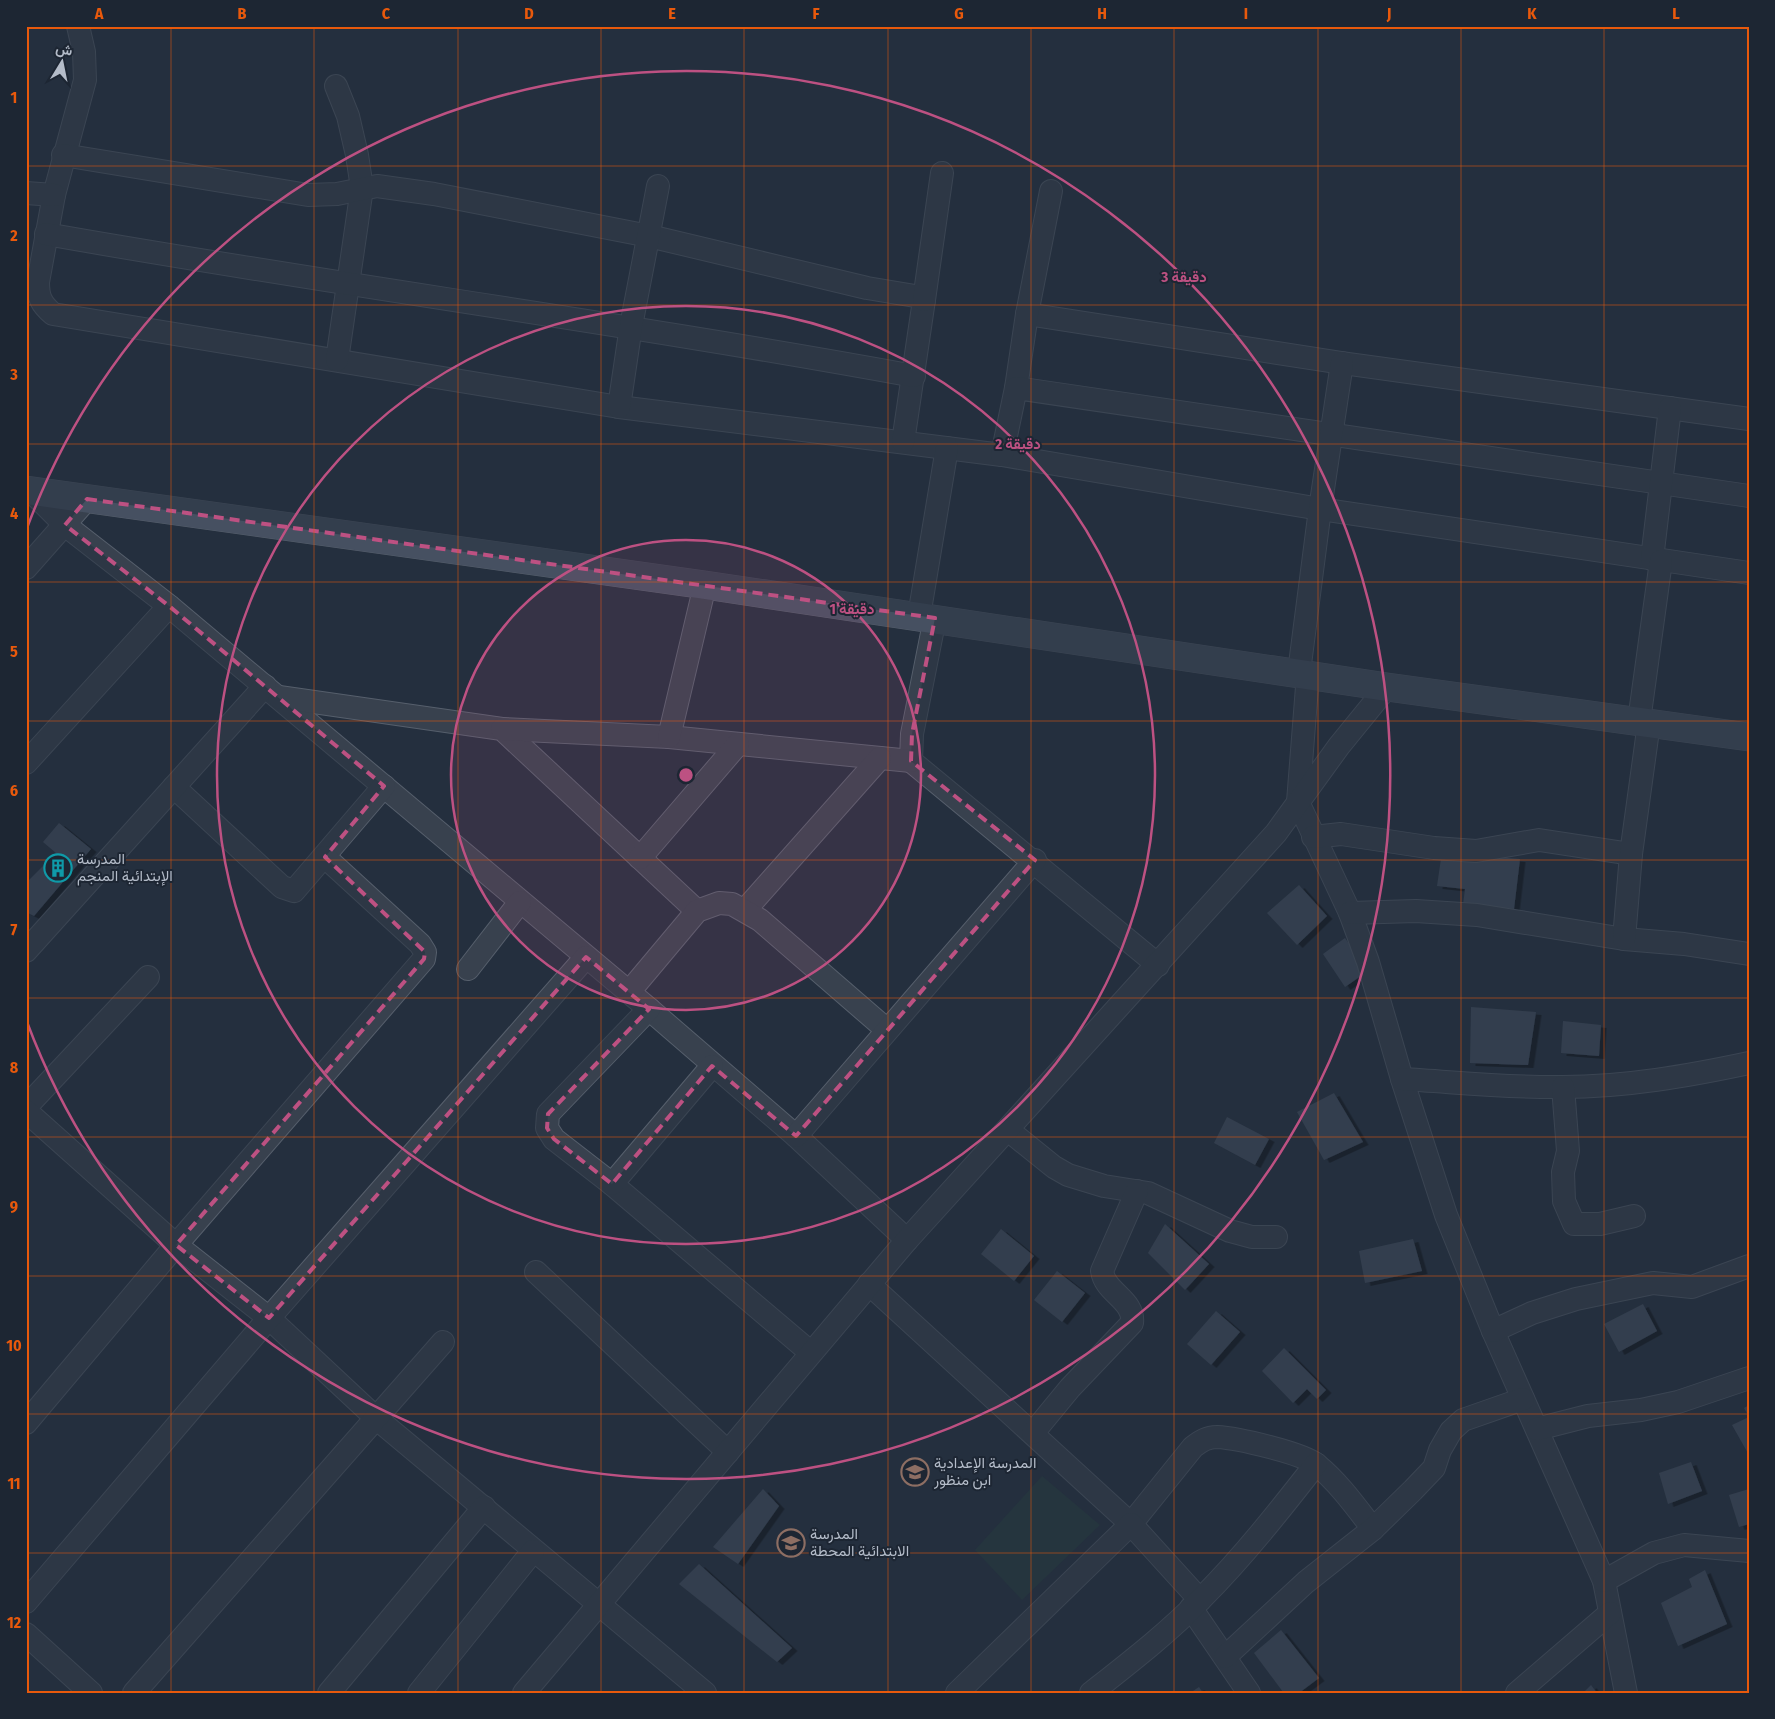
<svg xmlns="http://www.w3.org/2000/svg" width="1775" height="1719" font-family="'Fira Sans Condensed',Vazirmatn,sans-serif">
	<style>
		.green { fill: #263c3f }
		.building { fill: #455162; filter: url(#shadow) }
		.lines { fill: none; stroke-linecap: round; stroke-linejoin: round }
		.street-casing { stroke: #565f6c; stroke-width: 24 }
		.secondary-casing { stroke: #565f6c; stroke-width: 29 }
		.street { stroke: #38414e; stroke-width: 22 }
		.secondary { stroke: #465061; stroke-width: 28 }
		.marked { fill: none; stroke: #bd5182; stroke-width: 4; stroke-dasharray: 10 6; stroke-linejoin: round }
		.grid { fill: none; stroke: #e8590c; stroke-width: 1; stroke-opacity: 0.55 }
		.ring { fill: none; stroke: #bd5182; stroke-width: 2.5 }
		.labels { text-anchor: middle; stroke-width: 4; stroke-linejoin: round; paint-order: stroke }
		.poi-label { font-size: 15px; fill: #b4bcc9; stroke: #1d2633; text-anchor: start }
		.centre { fill: #bd5182; stroke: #1d2633; stroke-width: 2.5 }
		.ring-label { font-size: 15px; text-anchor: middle; font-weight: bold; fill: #bd5182; stroke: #1d2633; stroke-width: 4; stroke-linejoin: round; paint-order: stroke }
		.neatline { fill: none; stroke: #e8590c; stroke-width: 2 }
		.grid-label { font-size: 16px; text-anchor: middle; font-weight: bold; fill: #e8590c }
	</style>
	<defs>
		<filter id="shadow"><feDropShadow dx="5.5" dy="3" stdDeviation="0" flood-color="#0009"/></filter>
	</defs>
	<rect width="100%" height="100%" fill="#242f3e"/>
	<polygon class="green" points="1042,1476 1100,1525 1022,1600 975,1550"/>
	<g class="building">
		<polygon points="59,823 91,849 34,916 26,912 26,883 56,853 43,842"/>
		<polygon points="1442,852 1520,859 1514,909 1463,905 1465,889 1437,886"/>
		<polygon points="1299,885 1327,916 1297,945 1267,913"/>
		<polygon points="1345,938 1368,971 1345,987 1323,954"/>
		<polygon points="1471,1007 1536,1012 1528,1065 1470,1063"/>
		<polygon points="1563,1021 1601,1025 1599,1056 1561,1053"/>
		<polygon points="1334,1093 1363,1142 1324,1160 1297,1112"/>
		<polygon points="1227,1117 1269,1139 1255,1165 1214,1143"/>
		<polygon points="1165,1224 1209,1264 1185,1290 1148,1253"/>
		<polygon points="1001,1229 1034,1256 1014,1281 981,1254"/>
		<polygon points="1413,1239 1422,1271 1365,1283 1359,1251"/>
		<polygon points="1057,1271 1085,1293 1062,1322 1034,1300"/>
		<polygon points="1643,1304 1657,1331 1619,1352 1604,1324"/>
		<polygon points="1216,1311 1240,1332 1211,1365 1187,1344"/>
		<polygon points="1284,1348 1326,1390 1317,1399 1307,1389 1293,1403 1262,1371"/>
		<polygon points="1749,1405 1749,1455 1732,1425 1749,1417 1744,1408"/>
		<polygon points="1691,1462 1702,1491 1668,1504 1659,1473"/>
		<polygon points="763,1489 779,1506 738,1564 713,1547"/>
		<polygon points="1749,1489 1749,1524 1739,1527 1729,1495"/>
		<polygon points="699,1564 792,1648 777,1662 679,1584"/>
		<polygon points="1705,1570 1727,1624 1678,1646 1661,1603 1692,1587 1689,1579"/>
		<polygon points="1281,1630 1319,1678 1299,1693 1283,1692 1254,1653"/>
		<polygon points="1591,1685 1597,1693 1583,1693"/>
		<polygon points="1199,1687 1203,1693 1190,1693"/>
	</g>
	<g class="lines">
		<g class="street-casing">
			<g id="street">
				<path d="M78,26L84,52L85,80L54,195L38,282C38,297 41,304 53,314L619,407L1002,455L1320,509L1749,573"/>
				<polyline points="336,86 348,116 357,155 362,188 337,360"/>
				<polyline points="63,155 308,195 337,194 377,186 434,194 649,236 867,288 921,297 924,300 903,442"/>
				<polyline points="26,193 54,195"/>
				<path d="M46,234C335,285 625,323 914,376"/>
				<polyline points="924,300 942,173"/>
				<polyline points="1027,314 1342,363 1749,419"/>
				<polyline points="1016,388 1027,314 1051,191"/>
				<polyline points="619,407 631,326 658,186"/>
				<polyline points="1002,455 1016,388 1749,496"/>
				<polyline points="31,491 65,525 169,606 649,1009 796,1136 907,1240"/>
				<polyline points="1652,559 1670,408"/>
				<polyline points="26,568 87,499"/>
				<polyline points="919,616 947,448"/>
				<polyline points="935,618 912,734 911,761 1158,965"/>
				<polyline points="1299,672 1320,509 1342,363"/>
				<polyline points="1308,674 1298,802 1350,913 1368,962 1402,1079 1446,1215 1493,1331 1604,1581 1626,1693"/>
				<polyline points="279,697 502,729 697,911"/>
				<polyline points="1639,721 1661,561"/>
				<polyline points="502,729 669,737 911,761"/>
				<polyline points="669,737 705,585"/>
				<polyline points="26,763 169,606"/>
				<polyline points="174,787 282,887 294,891 384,786"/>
				<polyline points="1313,837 1341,834 1434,848 1476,851 1539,840 1631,854"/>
				<polyline points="640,858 738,744"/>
				<polyline points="745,910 880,758"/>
				<polyline points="1350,913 1416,911 1477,915 1624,939 1684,944 1749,954"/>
				<polyline points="1624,939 1631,854 1649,723"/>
				<polyline points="26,951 265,686"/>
				<polyline points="468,969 520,902"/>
				<polyline points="629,992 697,911 719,903 732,904 760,920 887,1030"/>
				<polyline points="649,1009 548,1114 547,1128 554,1139 612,1184 810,1352"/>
				<path d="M1402,1079C1455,1082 1510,1088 1563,1087C1625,1087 1688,1076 1749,1063"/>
				<polyline points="1563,1087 1568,1151 1563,1172 1564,1201 1574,1224 1600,1224 1634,1216"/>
				<polyline points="26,1107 148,977"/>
				<polyline points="26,1111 176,1245 269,1318 376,1418 705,1693"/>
				<polyline points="1008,1130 1054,1167 1068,1175 1104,1186 1148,1193 1230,1231 1252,1237 1276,1237"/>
				<polyline points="796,1136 1035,860"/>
				<polyline points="612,1184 712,1066"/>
				<polyline points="536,1272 728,1452"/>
				<path d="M869,1284L1131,1524L1193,1447C1201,1441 1207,1437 1217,1437C1237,1438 1303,1453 1317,1465C1339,1483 1356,1507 1373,1529"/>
				<polyline points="1493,1331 1532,1313 1576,1299 1653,1283 1692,1287 1749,1266"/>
				<polyline points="26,1423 176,1245 424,959 425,952 420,944 325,857"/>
				<polyline points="1537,1429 1588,1416 1641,1410 1678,1402 1749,1378"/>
				<path d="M1033,1433L1070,1388L1132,1323C1135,1300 1105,1293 1102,1271L1137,1191"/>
				<polyline points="1604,1581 1654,1553 1684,1545 1749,1551"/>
				<polyline points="26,1602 269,1318 586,957"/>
				<polyline points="1191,1608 1249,1693"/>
				<polyline points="26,1634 91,1693"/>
				<polyline points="1225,1657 1306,1582 1373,1529 1413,1490 1434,1468 1440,1450 1451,1431 1463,1420 1523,1399"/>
				<polyline points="134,1693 443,1342"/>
				<polyline points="329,1693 484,1507"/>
				<polyline points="419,1693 533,1551"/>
				<polyline points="524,1693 907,1240 1276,833 1339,746 1387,687"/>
				<polyline points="957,1693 1131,1524 1200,1600"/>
				<path d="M1091,1693C1129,1663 1168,1633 1202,1598C1243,1557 1280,1510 1316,1464"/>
				<polyline points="1517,1693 1610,1613"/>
			</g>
		</g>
		<g class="secondary-casing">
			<polyline id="secondary" points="26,490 705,585 1387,687 1749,737"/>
		</g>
		<use href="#street" class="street"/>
		<use href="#secondary" class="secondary"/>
	</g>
	<path d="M0 0H1775V1719H0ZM87,499L935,618L912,734L911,761L1035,860L796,1136L712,1066L612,1184L554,1139L547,1128L548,1114L649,1009L586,957L269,1318L176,1245L424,959L425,952L325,857L384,786L169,606L65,525Z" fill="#242f3e" fill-opacity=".55" fill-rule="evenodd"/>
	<path class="marked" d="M87,499L935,618L912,734L911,761L1035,860L796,1136L712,1066L612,1184L554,1139L547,1128L548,1114L649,1009L586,957L269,1318L176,1245L424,959L425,952L325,857L384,786L169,606L65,525Z"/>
	<path class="grid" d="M171,26V1693M314,26V1693M458,26V1693M601,26V1693M744,26V1693M888,26V1693M1031,26V1693M1174,26V1693M1318,26V1693M1461,26V1693M1604,26V1693M26,166H1749M26,305H1749M26,444H1749M26,582H1749M26,721H1749M26,860H1749M26,998H1749M26,1137H1749M26,1276H1749M26,1414H1749M26,1553H1749"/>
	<circle cx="686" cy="775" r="235" fill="#bd5182" fill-opacity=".12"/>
	<g class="ring">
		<circle cx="686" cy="775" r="235"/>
		<circle cx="686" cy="775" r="469"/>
		<path d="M27 528A704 704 0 1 1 27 1022"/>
	</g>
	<defs>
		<g id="building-ring" transform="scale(1.4375)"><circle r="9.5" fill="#1d2633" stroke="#0f9aa8" stroke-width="1.5"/><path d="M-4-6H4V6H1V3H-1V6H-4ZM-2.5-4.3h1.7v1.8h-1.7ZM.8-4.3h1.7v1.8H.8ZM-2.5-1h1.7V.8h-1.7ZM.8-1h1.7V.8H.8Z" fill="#0f9aa8"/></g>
		<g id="school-ring" transform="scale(1.4375)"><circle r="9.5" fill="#1d2633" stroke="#8d6e63" stroke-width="1.5"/><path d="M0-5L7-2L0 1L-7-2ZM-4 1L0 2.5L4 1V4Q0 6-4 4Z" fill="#8d6e63"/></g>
	</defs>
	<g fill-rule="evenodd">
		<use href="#building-ring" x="58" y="868"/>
		<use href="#school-ring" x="915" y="1472"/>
		<use href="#school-ring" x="791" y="1543"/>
	</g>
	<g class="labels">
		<g class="poi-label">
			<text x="77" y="864">المدرسة<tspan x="77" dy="17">الإبتدائية المنجم</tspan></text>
			<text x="934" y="1468">المدرسة الإعدادية<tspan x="934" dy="17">ابن منظور</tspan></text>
			<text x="810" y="1539">المدرسة<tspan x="810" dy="17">الابتدائية المحطة</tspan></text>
		</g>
	</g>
	<circle cx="686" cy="775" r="8" class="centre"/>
	<g class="ring-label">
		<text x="1184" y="282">3 دقيقة</text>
		<text x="1018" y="449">2 دقيقة</text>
		<text x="852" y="614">1 دقيقة</text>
	</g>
	<rect width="1775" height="1719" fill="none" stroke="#1d2633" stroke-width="55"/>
	<g transform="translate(62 62) rotate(10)" stroke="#1d2633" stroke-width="4" paint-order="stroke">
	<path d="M0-4L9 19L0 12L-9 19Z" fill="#b4bcc9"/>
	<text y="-8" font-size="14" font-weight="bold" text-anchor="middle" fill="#b4bcc9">ش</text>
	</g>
	<rect x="28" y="28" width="1720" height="1664" class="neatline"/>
	<g class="grid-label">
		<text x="99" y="19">A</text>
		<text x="242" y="19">B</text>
		<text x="386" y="19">C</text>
		<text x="529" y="19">D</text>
		<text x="672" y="19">E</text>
		<text x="816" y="19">F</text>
		<text x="959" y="19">G</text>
		<text x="1102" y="19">H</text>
		<text x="1246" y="19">I</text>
		<text x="1389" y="19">J</text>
		<text x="1532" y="19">K</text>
		<text x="1676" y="19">L</text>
		<text x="14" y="103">1</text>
		<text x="14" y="241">2</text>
		<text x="14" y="380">3</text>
		<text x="14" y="519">4</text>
		<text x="14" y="657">5</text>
		<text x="14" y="796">6</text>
		<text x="14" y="935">7</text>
		<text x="14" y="1073">8</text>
		<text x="14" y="1212">9</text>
		<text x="14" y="1351">10</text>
		<text x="14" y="1489">11</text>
		<text x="14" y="1628">12</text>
	</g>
</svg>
